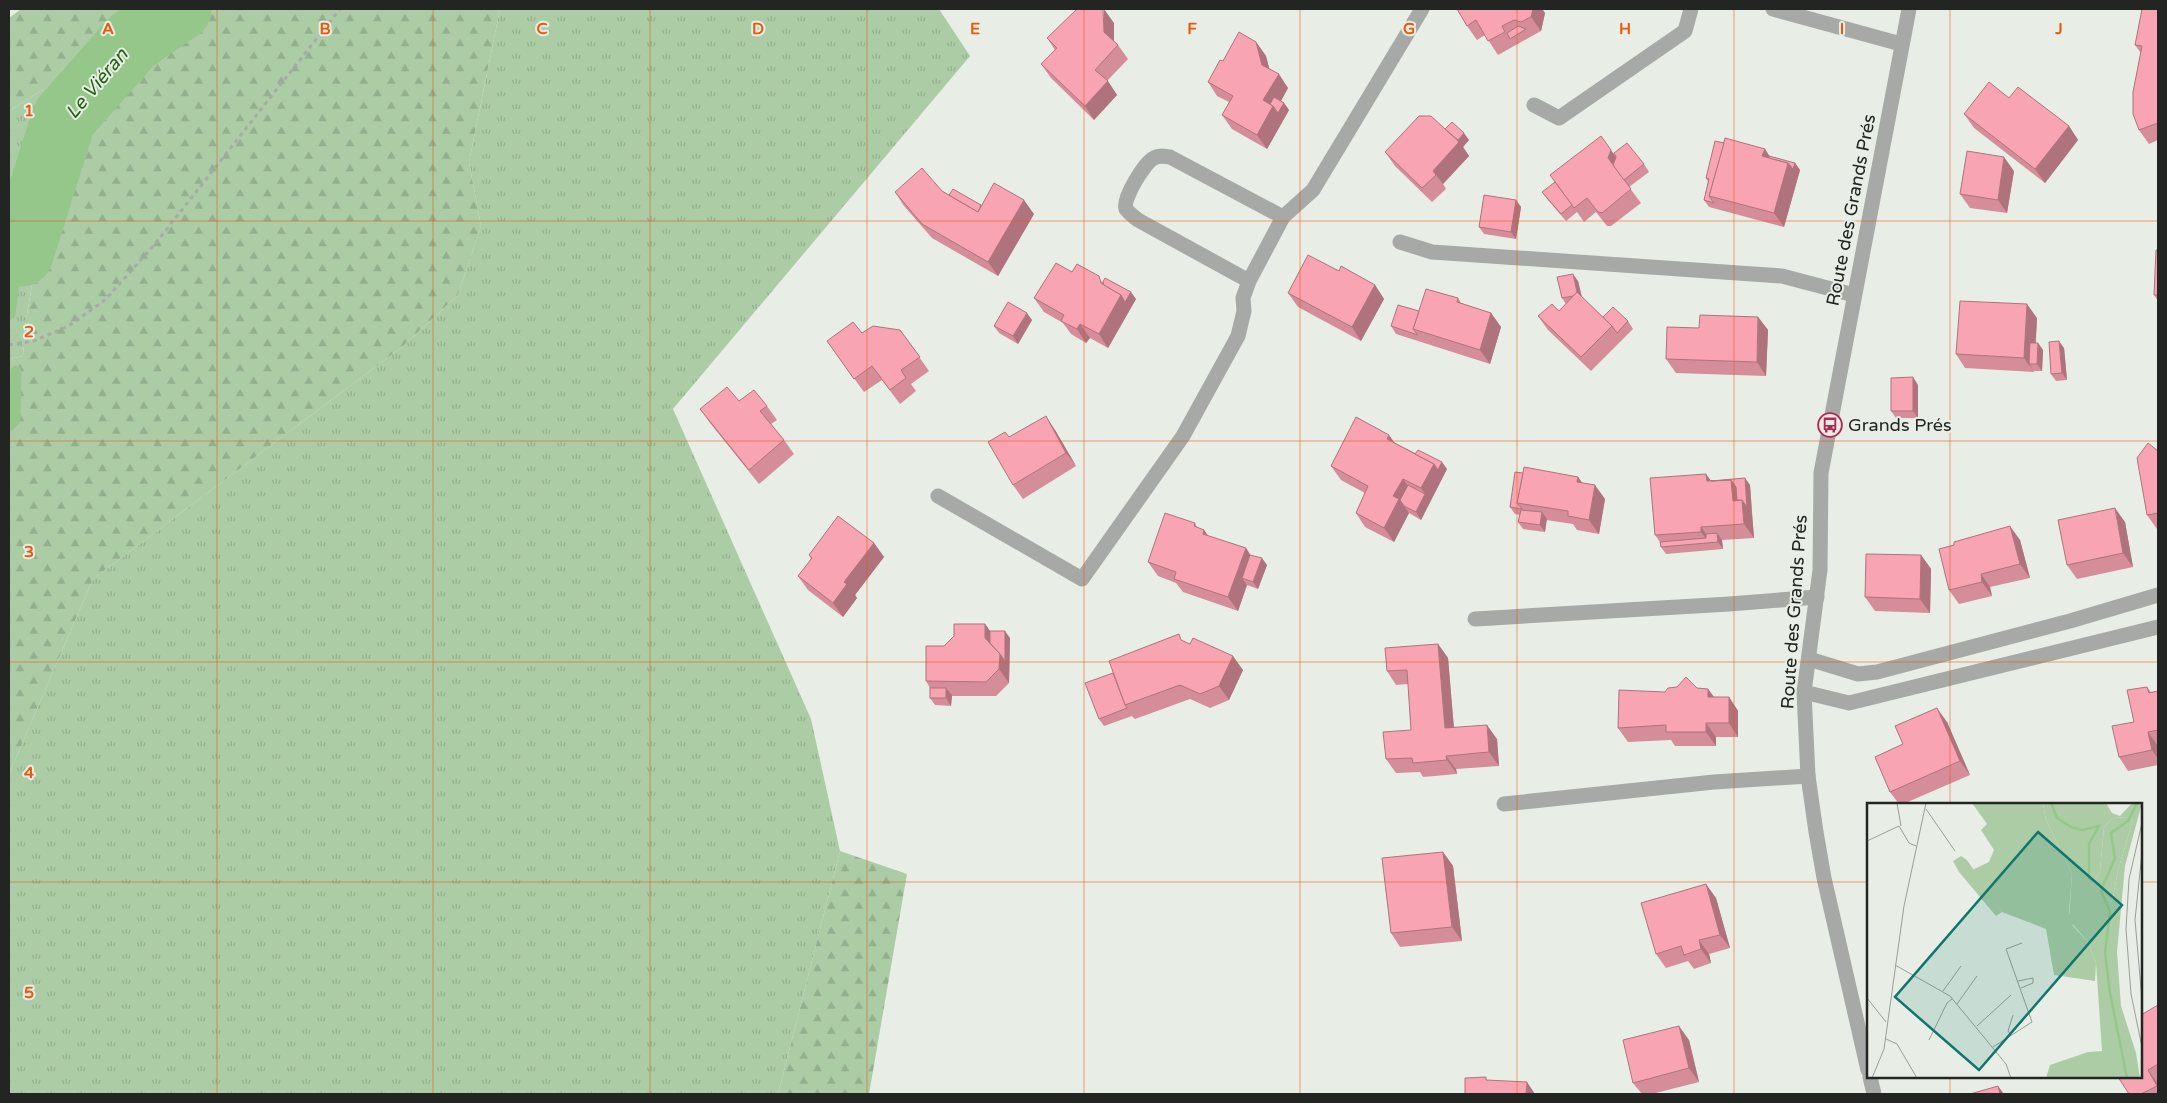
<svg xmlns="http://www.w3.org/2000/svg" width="2167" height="1103" font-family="'Varela Round',sans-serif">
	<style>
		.grass { fill: url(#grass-tufts) }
		.forest { fill: url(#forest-firs) }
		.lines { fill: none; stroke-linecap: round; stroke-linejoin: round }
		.stream { stroke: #95c78a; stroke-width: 11 }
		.river { stroke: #95c78a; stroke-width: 65 }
		.path { stroke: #a6aba5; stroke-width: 3; stroke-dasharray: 4 4; stroke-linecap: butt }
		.service { stroke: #a6a9a5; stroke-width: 15 }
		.minor { stroke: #a6a9a5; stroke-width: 15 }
		.tertiary { stroke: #a6a9a5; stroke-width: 15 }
		.wall { fill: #d58d99 }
		.shaded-wall { fill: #ae737d }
		.building { fill: #f8a4b2; stroke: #ae737d }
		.grid { fill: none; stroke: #e8590c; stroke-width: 1; stroke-opacity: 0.55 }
		.labels { text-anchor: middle; stroke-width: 4; stroke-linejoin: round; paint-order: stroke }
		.street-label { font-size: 18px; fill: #222522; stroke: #e8eee6 }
		.poi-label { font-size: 18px; fill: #222522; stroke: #e8eee6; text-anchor: start }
		.water-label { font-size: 19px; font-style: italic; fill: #216210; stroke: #e8eee6 }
		.inset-river { fill: none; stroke: #95c78a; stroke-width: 2.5 }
		.inset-road { fill: none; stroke: #999e98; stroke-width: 1 }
		.view { fill: #0f766e; fill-opacity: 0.15; stroke: #0f766e; stroke-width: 2.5 }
		.inset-edge { fill: none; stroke: #222522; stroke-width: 2.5 }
		.grid-label { font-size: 16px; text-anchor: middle; font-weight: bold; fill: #e8590c; stroke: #e8eee6; stroke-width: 4; stroke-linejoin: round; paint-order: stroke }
	</style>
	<defs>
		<pattern id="grass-tufts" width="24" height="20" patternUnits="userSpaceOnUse" patternTransform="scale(1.25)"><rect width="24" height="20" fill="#accca6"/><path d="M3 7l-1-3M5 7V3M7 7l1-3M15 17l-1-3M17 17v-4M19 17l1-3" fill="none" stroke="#94af8f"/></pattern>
		<pattern id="forest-firs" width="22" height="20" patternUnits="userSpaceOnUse" patternTransform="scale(1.25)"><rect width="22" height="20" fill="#accca6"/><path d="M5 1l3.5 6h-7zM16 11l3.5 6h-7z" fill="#94af8f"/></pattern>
	</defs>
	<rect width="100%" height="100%" fill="#e8eee6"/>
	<g class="grass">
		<polygon points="500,9 939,9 970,56 673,409 811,719 840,851 778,1094 9,1094 9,774 93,579 402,347 458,295 481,226 469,162"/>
		<polygon points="44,89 49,185 25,326 23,356 9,359 9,111"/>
	</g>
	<g class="forest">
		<polygon points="21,9 500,9 469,162 481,226 458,295 402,347 93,579 9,774 9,359 23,356 25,326 49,185 44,89 9,111 9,18"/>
		<polygon points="840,851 907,874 869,1094 778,1094"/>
	</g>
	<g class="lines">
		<g class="stream">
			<polyline points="10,314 13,289 21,254"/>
			<polyline points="9,426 15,420 16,371"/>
		</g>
		<polyline class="river" points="21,254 64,118 132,41 179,9"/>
		<polyline class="path" points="9,345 33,341 67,327 105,300 155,244 340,9"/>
		<g class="service">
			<polyline points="1400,242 1432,252 1782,276 1854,295"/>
			<polyline points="1475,619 1729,604 1817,597"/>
			<polyline points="1809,659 1858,674 1877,672 2070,621 2158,595"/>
			<polyline points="1804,692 1849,703 2158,627"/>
			<polyline points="1504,804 1714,782 1808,776"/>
		</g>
		<g class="minor">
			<polyline points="1773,9 1901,44"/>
			<polyline points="1534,105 1559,118 1685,31 1691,9"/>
			<path d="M1249,281L1138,220C1134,217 1129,213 1126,209C1122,199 1145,162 1154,158C1159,155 1164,156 1170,157L1283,217"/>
			<polyline points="938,496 1082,579 1183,436 1238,336 1244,311 1243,298 1249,281 1283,217 1313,190 1422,9"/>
		</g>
		<g class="tertiary">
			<polyline points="1868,1070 1824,878 1816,832 1808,776 1804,692 1820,570 1821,473 1909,9"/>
			<polyline points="1870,1077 1874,1094"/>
		</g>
	</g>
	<g class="wall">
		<polygon points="1457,9 1542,9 1545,13 1541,31 1498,55 1485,35 1477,40 1467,26"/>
		<polygon points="2158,9 2158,140 2149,144 2139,130 2141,53 2135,45"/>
		<polygon points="1114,23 1114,41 1118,45 1128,59 1107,81 1117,95 1094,120 1051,78 1041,64 1055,50 1047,38"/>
		<polygon points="1256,42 1266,56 1269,68 1288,88 1281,101 1284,103 1289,110 1267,149 1232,129 1222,115 1229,102 1217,96 1208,82 1223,61"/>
		<polygon points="2009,98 2069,126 2078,140 2045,183 1974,128 1964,114"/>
		<polygon points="1469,140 1463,147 1469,156 1443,184 1446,189 1432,202 1395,166 1385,152"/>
		<polygon points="1765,149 1769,156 1795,163 1800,170 1784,227 1709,207 1704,200 1708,182 1706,178"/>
		<polygon points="1644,164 1649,172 1629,187 1641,203 1611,226 1607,226 1596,212 1584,222 1577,212 1566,221 1547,199 1542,192"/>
		<polygon points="2014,171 2007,213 1970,208 1960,194"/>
		<polygon points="942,191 949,195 981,205 1034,214 998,276 932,238 904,206 895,192"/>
		<polygon points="1516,200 1521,207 1516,239 1484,234 1479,227"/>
		<polygon points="2158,250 2158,301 2154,295"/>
		<polygon points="1339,271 1375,285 1384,299 1361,341 1298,307 1288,293"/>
		<polygon points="1072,272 1103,282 1136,299 1108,348 1090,338 1086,343 1071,334 1063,323 1044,312 1034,298"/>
		<polygon points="1578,281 1582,297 1603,317 1628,321 1633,329 1591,371 1548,330 1538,316 1559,311 1566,304 1562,298"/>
		<polygon points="1458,298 1461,303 1491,313 1501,327 1490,364 1396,334 1391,326 1419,311"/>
		<polygon points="1758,317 1768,330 1766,376 1676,373 1666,359 1699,328"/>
		<polygon points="2037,318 2036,343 2038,343 2043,350 2042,371 2034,371 2034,372 1965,368 1956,354"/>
		<polygon points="1032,320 1018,344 999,333 994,326"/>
		<polygon points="900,330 929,371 911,384 916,391 900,404 882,380 864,392 827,341 862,333"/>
		<polygon points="2064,348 2067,380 2056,381 2051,374"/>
		<polygon points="1918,385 1918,418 1896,418 1891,411"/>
		<polygon points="739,401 767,406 777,420 771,424 784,440 794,454 759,484 710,423 700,409"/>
		<polygon points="1055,430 1076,466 1023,499 1013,485 1009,437"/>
		<polygon points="1395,443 1447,469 1421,520 1409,513 1394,542 1365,527 1356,513 1365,493 1341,480 1331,466"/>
		<polygon points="2158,451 2158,529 2157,529 2147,515"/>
		<polygon points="1523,473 1578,477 1582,483 1605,499 1599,534 1577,530 1573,524 1546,520 1545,532 1523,529 1518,522 1520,515 1515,514 1510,507"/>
		<polygon points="1706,474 1711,481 1750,485 1754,538 1722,540 1723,549 1666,554 1661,547 1660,542 1655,535"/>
		<polygon points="2125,522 2133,567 2077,579 2067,565"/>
		<polygon points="1195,523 1197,527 1204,530 1208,536 1246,548 1250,555 1267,565 1258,589 1247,585 1238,611 1183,592 1176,583 1158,576 1148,562"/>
		<polygon points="2020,540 2030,578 1990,587 1992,596 1959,604 1949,590"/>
		<polygon points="874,543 884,557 855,595 857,598 843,617 808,590 798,576 811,559 809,555"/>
		<polygon points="1921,555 1931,569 1930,613 1875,611 1865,597"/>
		<polygon points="985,624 990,631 1010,638 1009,683 996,696 952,696 951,706 935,705 930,698 930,688 926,681 944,646"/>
		<polygon points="1183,641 1243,670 1229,700 1210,708 1190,699 1135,719 1132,716 1104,726 1099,719 1113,673"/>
		<polygon points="1438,644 1448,658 1454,728 1497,739 1499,766 1456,769 1457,774 1423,777 1420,772 1396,773 1386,759 1411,730 1408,684 1396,685 1387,671"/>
		<polygon points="2147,687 2151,692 2158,691 2158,765 2128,771 2119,757 2134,722"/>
		<polygon points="1697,688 1708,689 1713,697 1729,697 1738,711 1738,737 1716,737 1716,746 1675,746 1671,740 1628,742 1618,728 1665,692"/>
		<polygon points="1947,722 1970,775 1903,804 1899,804 1890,792"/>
		<polygon points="1443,852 1453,866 1462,941 1400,947 1391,933"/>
		<polygon points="1716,898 1730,948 1709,954 1711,963 1694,969 1688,961 1666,968 1656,954"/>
		<polygon points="2158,1005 2158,1094 2129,1094"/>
		<polygon points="1689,1040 1699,1082 1652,1094 1642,1094 1633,1083"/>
	</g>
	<g class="shaded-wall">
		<polygon points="1104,9 1114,23 1114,46 1104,32"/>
		<polygon points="1533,9 1542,9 1545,13 1541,31 1531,17"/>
		<polygon points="1256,42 1266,56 1272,79 1262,65"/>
		<polygon points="1279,74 1288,88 1276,110 1284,103 1289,110 1267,149 1257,135 1263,100"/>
		<polygon points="1108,81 1117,95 1094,120 1085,106"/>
		<polygon points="2069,126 2078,140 2045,183 2035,169"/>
		<polygon points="1464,133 1469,140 1463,147 1469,156 1443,184 1433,171"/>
		<polygon points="1765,149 1774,163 1762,156"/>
		<polygon points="1611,150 1621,164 1618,172 1608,158"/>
		<polygon points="2004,157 2014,171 2007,213 1998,200"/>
		<polygon points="1788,163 1795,163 1800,170 1784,227 1774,213"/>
		<polygon points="1024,200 1034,214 998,276 988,262"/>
		<polygon points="1516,200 1521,207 1516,239 1511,232"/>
		<polygon points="1573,274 1578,281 1583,302 1578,295"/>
		<polygon points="1375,285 1384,299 1361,341 1352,327"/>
		<polygon points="1131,292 1136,299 1108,348 1099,334 1121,295"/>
		<polygon points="2027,304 2037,318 2034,364 2029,364 2034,372 2024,358"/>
		<polygon points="1027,313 1032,320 1018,344 1013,336"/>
		<polygon points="1491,313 1501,327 1490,364 1480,350"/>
		<polygon points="1758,317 1768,330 1766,376 1757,362"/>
		<polygon points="1080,324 1090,338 1086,343 1077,329"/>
		<polygon points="2059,341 2064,348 2067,380 2062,373"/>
		<polygon points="2038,343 2043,350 2042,371 2037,364"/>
		<polygon points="1913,377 1918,385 1918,418 1913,411"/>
		<polygon points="1046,416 1055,430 1076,466 1066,453"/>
		<polygon points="1389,435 1399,449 1387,439"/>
		<polygon points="1442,462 1447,469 1421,520 1416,512 1425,494 1421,488 1434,464"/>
		<polygon points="1706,474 1716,488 1707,481"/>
		<polygon points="1578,477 1588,491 1577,482"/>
		<polygon points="1745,478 1750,485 1752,514 1747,507"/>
		<polygon points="1403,479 1413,493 1404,506 1409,513 1394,542 1384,528 1393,496"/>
		<polygon points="1731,480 1741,494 1742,507 1733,501"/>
		<polygon points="1595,485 1605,499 1599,534 1589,520"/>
		<polygon points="1742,500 1752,514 1754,538 1744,524"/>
		<polygon points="2115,508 2125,522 2133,567 2123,553"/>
		<polygon points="1542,512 1547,519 1545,532 1540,525"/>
		<polygon points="2010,526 2020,540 2030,578 2020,564"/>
		<polygon points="1701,527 1711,541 1709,543 1701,532"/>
		<polygon points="1204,530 1214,544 1203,534"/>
		<polygon points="1717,533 1722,540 1723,549 1718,542"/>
		<polygon points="874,543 884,557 855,595 857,598 843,617 833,603 844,582"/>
		<polygon points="1246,548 1255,562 1242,578 1247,585 1238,611 1228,597"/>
		<polygon points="1921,555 1931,569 1930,613 1920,599"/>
		<polygon points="1262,558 1267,565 1258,589 1253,582"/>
		<polygon points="1981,574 1990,587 1992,596 1982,582"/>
		<polygon points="985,624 995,638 995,651 985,638"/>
		<polygon points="1005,631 1010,638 1009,683 999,669 1000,654"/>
		<polygon points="1438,644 1448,658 1455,742 1445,728"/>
		<polygon points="1233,656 1243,670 1229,700 1219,686"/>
		<polygon points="946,688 952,695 951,706 946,698"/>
		<polygon points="1708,689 1718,702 1708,697"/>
		<polygon points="1729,697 1738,711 1738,737 1729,723"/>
		<polygon points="1937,708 1947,722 1970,775 1960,761"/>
		<polygon points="1706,723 1716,737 1716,746 1706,732"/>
		<polygon points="1487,725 1497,739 1499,766 1489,752"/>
		<polygon points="2148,732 2158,746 2158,759 2152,750"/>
		<polygon points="1446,756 1456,769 1457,774 1447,760"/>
		<polygon points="1443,852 1453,866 1462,941 1452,927"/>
		<polygon points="1706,884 1716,898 1730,948 1720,935"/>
		<polygon points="1699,940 1709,954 1711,963 1701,949"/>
		<polygon points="1679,1026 1689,1040 1699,1082 1689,1068"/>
		<polygon points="2148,1070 2158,1084 2158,1088 2157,1086"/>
		<polygon points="1527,1082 1535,1094 1526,1094"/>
		<polygon points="1998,1086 2004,1094 2000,1094"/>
	</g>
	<g class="building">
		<polygon points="1077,9 1103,9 1104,32 1118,45 1095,70 1108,81 1085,106 1041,64 1057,48 1047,38"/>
		<polygon points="1457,9 1533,9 1531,17 1521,22 1514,20 1502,26 1505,32 1488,41 1476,20 1467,26"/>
		<polygon points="2142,9 2158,9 2158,123 2139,130 2133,114 2133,92 2142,46 2135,45"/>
		<polygon points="1518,26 1526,29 1510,39 1507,33"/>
		<polygon points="1239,32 1256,42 1262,65 1279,74 1263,100 1273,106 1257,135 1222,115 1233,96 1208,82 1220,60 1223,61"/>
		<polygon points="1989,82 2009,98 2018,87 2069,126 2035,169 1964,114"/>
		<polygon points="1274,97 1284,103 1278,113 1273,106 1270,104"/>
		<polygon points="1419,116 1431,116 1459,142 1433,171 1436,175 1422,188 1385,152"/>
		<polygon points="1452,122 1464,133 1458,140 1445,129"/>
		<polygon points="1601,136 1611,150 1608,158 1631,189 1602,213 1598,212 1587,198 1574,208 1550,175"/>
		<polygon points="1725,138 1765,149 1762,156 1788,163 1774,213 1709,196"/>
		<polygon points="1715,141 1724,143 1709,196 1714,203 1704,200 1709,179 1706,178"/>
		<polygon points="1627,143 1644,164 1624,180 1613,165 1616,157 1614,153"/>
		<polygon points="1967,151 2004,157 1998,200 1960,194"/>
		<polygon points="1769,156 1795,163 1793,169 1788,163 1769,158"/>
		<polygon points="922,168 942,191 978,212 994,183 1024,200 988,262 922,224 895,192"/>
		<polygon points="1555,182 1572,205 1561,214 1542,192"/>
		<polygon points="953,189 981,205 978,212 949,195"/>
		<polygon points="1484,195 1516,200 1511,232 1479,227"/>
		<polygon points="2156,250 2158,250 2158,295 2154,295"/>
		<polygon points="1308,255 1339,271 1341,266 1375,285 1352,327 1288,293"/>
		<polygon points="1056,263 1072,272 1077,264 1099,276 1101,283 1121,295 1099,334 1080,324 1077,329 1061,321 1064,315 1034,298"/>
		<polygon points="1573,274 1577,292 1573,296 1562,298 1557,277"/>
		<polygon points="1105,278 1131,292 1125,302 1121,295 1104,285 1103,282"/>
		<polygon points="1426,289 1458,298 1457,302 1491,313 1480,350 1413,329"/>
		<polygon points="1577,292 1612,326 1581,357 1538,316 1552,304 1559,311"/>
		<polygon points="1960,301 2027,304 2024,358 1956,354"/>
		<polygon points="1008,302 1027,313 1013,336 994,326"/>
		<polygon points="1398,305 1419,311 1413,329 1418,335 1391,326"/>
		<polygon points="1613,307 1628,321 1617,333 1612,326 1603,317"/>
		<polygon points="1700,315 1758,317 1757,362 1666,359 1667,327 1699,328"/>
		<polygon points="853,322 862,333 873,326 900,330 920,357 901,370 906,378 890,390 872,366 854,379 827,341"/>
		<polygon points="2059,341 2062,373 2051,374 2049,342"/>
		<polygon points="2030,343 2038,343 2037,364 2029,364"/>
		<polygon points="1913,377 1913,411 1891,411 1891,378"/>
		<polygon points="727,387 739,401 754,390 767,406 760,411 784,440 749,470 700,409"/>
		<polygon points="1046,416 1066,453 1013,485 988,442 1005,432 1009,437"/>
		<polygon points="1356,417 1389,435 1387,439 1434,464 1421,488 1403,479 1393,496 1399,499 1384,528 1356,513 1368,486 1331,466"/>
		<polygon points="2148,443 2158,451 2158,513 2147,515 2137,458"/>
		<polygon points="1418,450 1442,462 1438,470 1434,464 1415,454"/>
		<polygon points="1524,467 1578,477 1577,482 1595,485 1589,520 1568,516 1568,511 1517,503"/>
		<polygon points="1515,472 1523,473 1517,503 1522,509 1510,507"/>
		<polygon points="1706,474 1707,481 1731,480 1733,501 1742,500 1744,524 1701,527 1701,532 1655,535 1650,478"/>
		<polygon points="1745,478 1747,507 1742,500 1737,500 1736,487 1731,480 1711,481"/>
		<polygon points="1408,485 1425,494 1416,512 1404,506 1400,500"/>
		<polygon points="2115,508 2123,553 2067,565 2058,520"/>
		<polygon points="1521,510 1542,512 1540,525 1518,522"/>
		<polygon points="1165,513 1195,523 1194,526 1204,530 1203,534 1246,548 1228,597 1174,579 1176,572 1148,562"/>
		<polygon points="838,516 874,543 844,582 847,584 833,603 798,576 812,558 809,555"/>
		<polygon points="2010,526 2020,564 1981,574 1982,582 1949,590 1939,549 1954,545 1954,542"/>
		<polygon points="1717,533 1718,542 1661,547 1660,542 1706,538 1706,534"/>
		<polygon points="1866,554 1921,555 1920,599 1865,597"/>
		<polygon points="1250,555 1262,558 1253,582 1242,578"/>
		<polygon points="954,624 985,624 985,638 1000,654 999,669 986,682 926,681 926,646 944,646 954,636"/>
		<polygon points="990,631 1005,631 1005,661 1000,654 990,643"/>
		<polygon points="1179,634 1181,640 1190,644 1193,638 1233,656 1219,686 1200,694 1180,685 1125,705 1109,661"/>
		<polygon points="1438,644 1445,728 1487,725 1489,752 1446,756 1447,760 1413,763 1412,758 1386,759 1383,732 1411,730 1407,670 1387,671 1385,648"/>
		<polygon points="1113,673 1125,705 1127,708 1099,719 1085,683"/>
		<polygon points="1686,677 1697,688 1708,689 1708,697 1729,697 1729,723 1706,723 1706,732 1666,732 1666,725 1618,728 1619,690 1665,692 1668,688 1677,687"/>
		<polygon points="2147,687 2149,693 2158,691 2158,730 2148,732 2152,750 2119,757 2112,726 2134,722 2127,690"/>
		<rect x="930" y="688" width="16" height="10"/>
		<polygon points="1937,708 1960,761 1890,792 1875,757 1903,744 1895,726"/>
		<polygon points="1443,852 1452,927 1391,933 1382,858"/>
		<polygon points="1706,884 1720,935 1699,940 1701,949 1684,955 1681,946 1656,954 1641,903"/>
		<polygon points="2158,1005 2158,1064 2148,1070 2157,1086 2141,1094 2129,1094 2118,1077 2141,1077 2141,1015"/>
		<polygon points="1679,1026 1689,1068 1633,1083 1623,1040"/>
		<polygon points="1486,1077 1486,1080 1527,1082 1526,1094 1465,1094 1465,1078"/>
		<polygon points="1998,1086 2000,1094 1970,1094"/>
	</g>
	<path class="grid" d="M217,9V1094M433,9V1094M650,9V1094M867,9V1094M1084,9V1094M1300,9V1094M1517,9V1094M1734,9V1094M1950,9V804M9,221H2158M9,441H2158M9,662H2158M9,882H1868M2141,882H2158M1950,1077V1094"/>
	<defs>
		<g id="bus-ring" transform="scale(1.25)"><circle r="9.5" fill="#e8eee6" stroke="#b62653" stroke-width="1.5"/><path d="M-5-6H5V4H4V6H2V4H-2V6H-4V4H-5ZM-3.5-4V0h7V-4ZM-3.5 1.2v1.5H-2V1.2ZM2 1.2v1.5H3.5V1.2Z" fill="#b62653"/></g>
	</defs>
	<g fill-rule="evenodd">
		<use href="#bus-ring" x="1830" y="425"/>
	</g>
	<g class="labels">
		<g class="street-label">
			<text transform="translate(1851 210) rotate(-79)" y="6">Route des Grands Prés</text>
			<text transform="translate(1794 612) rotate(-86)" y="6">Route des Grands Prés</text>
		</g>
		<g class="poi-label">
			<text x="1848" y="431">Grands Prés</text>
		</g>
		<g class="water-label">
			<text transform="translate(96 83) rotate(-50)" y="7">Le Viéran</text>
		</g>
	</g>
	<g transform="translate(1867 803)">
		<rect width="275" height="275" fill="#e8eee6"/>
		<path d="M105,0H176L179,17L205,71L202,109L206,123L222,140L229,160L228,178L187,172L179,126L135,109L105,67L122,59L127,47L114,27L120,21ZM261,14L266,17L251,67L245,99L227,80L233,68L237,24L246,15Z" fill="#accca6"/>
		<path d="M176,0H239L245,10L253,13L265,0H275L258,63L250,149L254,203L269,250L273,275H179L183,262L221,249L235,248L229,160L222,140L202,117L205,71L179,17ZM261,14L266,17L251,67L245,99L227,80L233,68L237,24L246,15ZM94,53L100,57L135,109L129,113L92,69L86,58Z" fill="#accca6" fill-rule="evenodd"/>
		<path class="inset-river" d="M184,0L190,15L204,24L215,27L232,23L222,41V75L226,78M234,87L248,55L244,30L261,18L270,0M234,87L243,109L238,150L243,190L260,275"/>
		<path class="inset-road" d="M30,0L34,23M59,6L88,48M275,20L262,76L259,126L264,191L275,244M0,38L32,23L42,40L49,43M275,50L268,117L275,197M28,162L83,193L139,261L144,275M151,178L166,175V180L154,185M76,188L94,163M0,195L19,219M90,201L110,173M110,223L144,192M144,232L141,228L146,212M19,236L30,241L50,275M62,237L80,200L85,196M126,244L165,219L139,146L155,140M5,275L17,246L37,103L59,0"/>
		<path class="view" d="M171,29L255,102L112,267L28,194Z"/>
		<rect width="275" height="275" class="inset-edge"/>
	</g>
	<g class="grid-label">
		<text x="108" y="34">A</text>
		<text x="325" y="34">B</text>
		<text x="542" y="34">C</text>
		<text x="758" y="34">D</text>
		<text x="975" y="34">E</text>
		<text x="1192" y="34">F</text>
		<text x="1409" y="34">G</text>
		<text x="1625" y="34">H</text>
		<text x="1842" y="34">I</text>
		<text x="2059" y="34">J</text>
		<text x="29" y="116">1</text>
		<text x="29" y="337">2</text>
		<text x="29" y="557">3</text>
		<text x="29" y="778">4</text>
		<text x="29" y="998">5</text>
	</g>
	<rect width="2167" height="1103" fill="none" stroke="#222522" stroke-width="20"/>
</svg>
